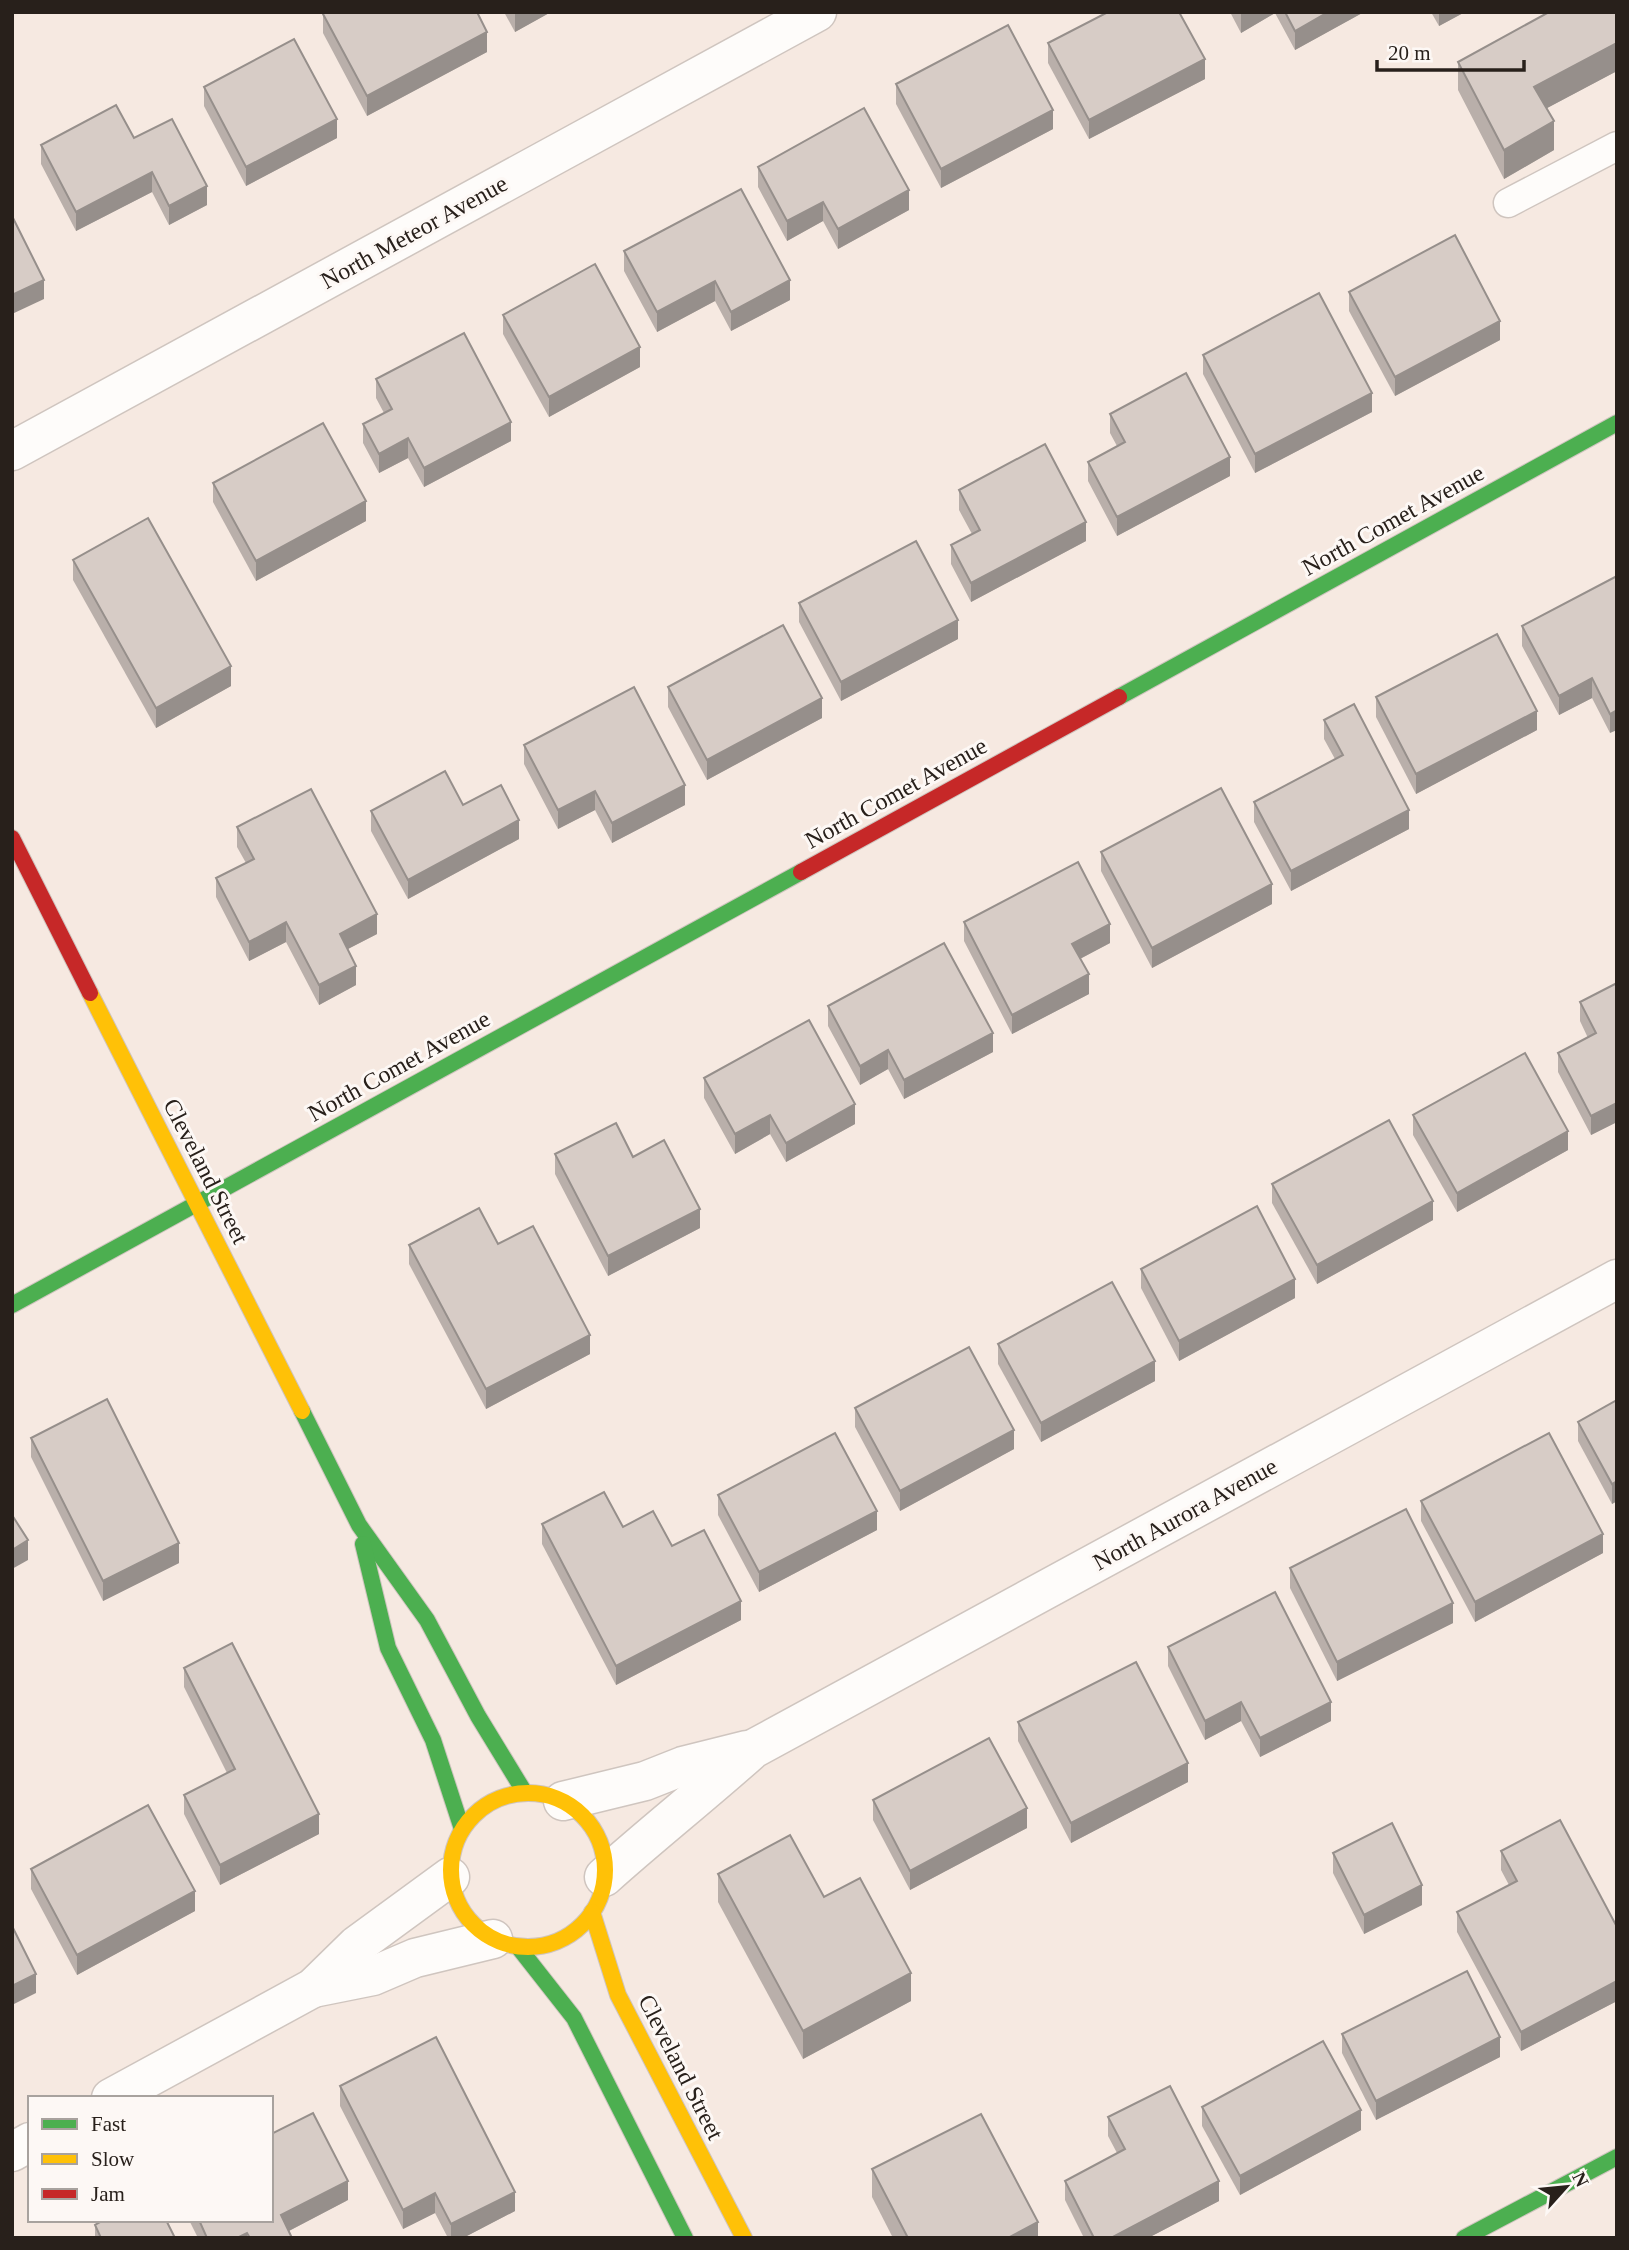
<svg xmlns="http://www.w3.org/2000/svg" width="1629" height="2250" font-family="Georgia,serif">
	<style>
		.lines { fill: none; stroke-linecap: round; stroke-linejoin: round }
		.lane-casing { stroke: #cfc5bf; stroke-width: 31 }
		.street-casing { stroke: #cfc5bf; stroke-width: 41 }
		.fast-casing { stroke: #cfc5bf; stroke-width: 18 }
		.slow-casing { stroke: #cfc5bf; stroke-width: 18 }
		.jam-casing { stroke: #cfc5bf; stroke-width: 18 }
		.lane { stroke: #fefcfa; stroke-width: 28 }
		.street { stroke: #fefcfa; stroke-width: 38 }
		.fast { stroke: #4caf50; stroke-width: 16 }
		.slow { stroke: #ffc107; stroke-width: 16 }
		.jam { stroke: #c62828; stroke-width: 16 }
		.wall { fill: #b9afaa }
		.shaded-wall { fill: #968f8b }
		.building { fill: #d7ccc6; stroke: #968f8b; stroke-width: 2 }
		.labels { text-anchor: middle; stroke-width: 6; stroke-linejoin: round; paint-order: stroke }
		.street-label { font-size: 24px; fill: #28201b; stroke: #fdf8f5 }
	</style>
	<rect width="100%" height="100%" fill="#f6e9e1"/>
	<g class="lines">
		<g class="lane-casing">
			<polyline id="lane" points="1508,203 1617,146"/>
		</g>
		<g class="street-casing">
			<g id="street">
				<polyline points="12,451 817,12"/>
				<polyline points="563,1801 645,1781 683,1766 747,1750"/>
				<path d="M604,1877C653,1833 704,1793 753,1749L1617,1279"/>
				<polyline points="313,1988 373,1976 415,1958 493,1939"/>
				<polyline points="111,2098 313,1988 357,1945 450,1877"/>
				<polyline points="12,2152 30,2142"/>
			</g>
		</g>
		<g class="fast-casing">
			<g id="fast">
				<polyline points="1119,697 1617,423"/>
				<polyline points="12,1305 801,872"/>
				<polyline points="302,1411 359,1525 427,1620 478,1716 525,1793"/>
				<polyline points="363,1544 388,1648 433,1740 462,1829"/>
				<polyline points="519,1948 574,2018 685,2238"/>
				<polyline points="1464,2238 1617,2157"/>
			</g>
		</g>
		<g class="slow-casing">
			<g id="slow">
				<polyline points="90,993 302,1411"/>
				<circle cx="528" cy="1870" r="77"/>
				<polyline points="592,1912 618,1995 744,2238"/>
			</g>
		</g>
		<g class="jam-casing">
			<g id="jam">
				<polyline points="12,838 90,993"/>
				<polyline points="801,872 1119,697"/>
			</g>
		</g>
		<use href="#lane" class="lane"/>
		<use href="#street" class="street"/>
		<use href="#fast" class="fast"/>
		<use href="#slow" class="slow"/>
		<use href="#jam" class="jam"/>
	</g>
	<g class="wall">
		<polygon points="504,12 551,12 515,32"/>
		<polygon points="1230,12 1364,12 1295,50 1275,13 1241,33"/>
		<polygon points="1431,12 1465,12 1439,26"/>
		<polygon points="1617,12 1617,71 1547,108 1554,150 1504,179 1458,90 1458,62"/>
		<polygon points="323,14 487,52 367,116 323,33"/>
		<polygon points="1048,43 1205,79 1089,139 1048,63"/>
		<polygon points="896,84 1053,129 941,188 896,104"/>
		<polygon points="204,87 337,138 246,186 204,106"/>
		<polygon points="134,138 207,205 169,225 152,192 76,231 41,164 41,145"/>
		<polygon points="758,167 909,210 838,249 823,221 787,241 758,187"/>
		<polygon points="624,251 790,300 731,331 715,301 657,332 624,271"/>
		<polygon points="1349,292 1500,340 1395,396 1349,311"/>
		<polygon points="503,315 640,367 549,417 503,334"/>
		<polygon points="1203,355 1372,412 1255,473 1203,374"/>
		<polygon points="376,379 511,441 424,487 408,458 379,473 363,443 363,424 384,413 376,398"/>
		<polygon points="1110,414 1230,476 1117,536 1088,481 1088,462 1117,446 1110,433"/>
		<polygon points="213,483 366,521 256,581 213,502"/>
		<polygon points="959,490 1086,541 971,602 951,564 951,545 972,534 959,510"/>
		<polygon points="73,560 231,686 156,728 73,580"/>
		<polygon points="1617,576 1610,733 1592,698 1559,715 1522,646 1522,626"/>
		<polygon points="799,603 958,639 841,701 799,622"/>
		<polygon points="668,687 822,718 707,780 668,707"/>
		<polygon points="1376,697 1537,730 1416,794 1376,717"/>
		<polygon points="1324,720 1409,829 1291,891 1254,822 1254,802 1335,759 1324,739"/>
		<polygon points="524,745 685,805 612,843 595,810 558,829 524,764"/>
		<polygon points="371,811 519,839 408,899 371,831"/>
		<polygon points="237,827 377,934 348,949 356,985 319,1005 286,942 249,961 216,897 216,878 246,863 237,847"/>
		<polygon points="1101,852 1272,904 1152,968 1101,871"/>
		<polygon points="964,922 1110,943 1080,959 1089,994 1012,1034 964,941"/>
		<polygon points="1617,983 1617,1122 1591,1135 1558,1072 1558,1053 1588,1038 1580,1021 1580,1002"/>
		<polygon points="828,1006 993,1052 904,1099 888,1069 860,1085 828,1026"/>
		<polygon points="704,1078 855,1124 786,1162 770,1134 735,1154 704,1098"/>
		<polygon points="1413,1115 1568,1150 1457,1212 1413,1135"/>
		<polygon points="555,1154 700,1228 608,1276 555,1174"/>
		<polygon points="1272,1184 1433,1220 1317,1284 1272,1203"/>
		<polygon points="498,1244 590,1354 486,1409 409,1264 409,1245"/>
		<polygon points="1141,1269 1295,1298 1179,1361 1141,1288"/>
		<polygon points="998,1344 1155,1381 1041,1442 998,1364"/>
		<polygon points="1617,1400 1617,1501 1612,1504 1578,1441 1578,1422"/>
		<polygon points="855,1408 1014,1449 900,1511 855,1427"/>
		<polygon points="31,1438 179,1563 103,1601 31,1457"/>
		<polygon points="718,1495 877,1530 759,1592 718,1515"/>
		<polygon points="1421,1501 1603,1553 1475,1622 1421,1521"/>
		<polygon points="542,1524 623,1527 672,1546 741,1620 616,1685 542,1544"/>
		<polygon points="1290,1568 1453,1623 1337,1681 1290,1588"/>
		<polygon points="1168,1647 1331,1721 1260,1757 1241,1721 1205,1740 1168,1666"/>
		<polygon points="184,1668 319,1834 220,1885 184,1814 184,1795 227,1773 184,1687"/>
		<polygon points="1018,1722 1188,1782 1071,1843 1018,1741"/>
		<polygon points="873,1800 1027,1828 910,1890 873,1820"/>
		<polygon points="1501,1851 1617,1927 1617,2001 1521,2051 1457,1932 1457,1912 1509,1885 1501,1870"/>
		<polygon points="1333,1853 1422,1905 1364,1934 1333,1873"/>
		<polygon points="31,1869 195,1911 77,1975 31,1889"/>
		<polygon points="718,1874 824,1897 911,2001 803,2059 718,1902"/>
		<polygon points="1342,2034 1500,2057 1376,2120 1342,2053"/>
		<polygon points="340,2086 515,2211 463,2238 448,2238 435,2213 403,2229 340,2106"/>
		<polygon points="1202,2107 1361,2130 1240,2195 1202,2126"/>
		<polygon points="1108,2117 1219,2201 1148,2238 1084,2238 1065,2200 1065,2181 1117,2153 1108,2136"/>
		<polygon points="872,2169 1038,2238 893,2238 872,2197"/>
		<polygon points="348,2200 289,2231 292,2238 198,2238 189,2220 271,2220"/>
		<polygon points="95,2225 175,2238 95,2238"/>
	</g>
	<g class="shaded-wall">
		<polygon points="515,12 551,12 515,32"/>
		<polygon points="1242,12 1275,12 1275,13 1241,33 1241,13"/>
		<polygon points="1328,12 1364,12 1295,50 1295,31"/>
		<polygon points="1439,12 1465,12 1439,26"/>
		<polygon points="487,32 487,52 367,116 367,96"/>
		<polygon points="1617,43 1617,71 1534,115 1534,87"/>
		<polygon points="1205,59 1205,79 1089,139 1089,120"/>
		<polygon points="1053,110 1053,129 941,188 941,169"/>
		<polygon points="337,119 337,138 246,186 246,167"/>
		<polygon points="1554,121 1554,150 1504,179 1504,150"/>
		<polygon points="152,172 152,192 76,231 76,212"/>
		<polygon points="207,186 207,205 169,225 169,206"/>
		<polygon points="909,190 909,210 838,249 838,229"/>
		<polygon points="823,202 823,221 787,241 787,221"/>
		<polygon points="44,280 44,299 12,314 12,295"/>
		<polygon points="790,280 790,300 731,331 731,312"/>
		<polygon points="715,281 715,301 657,332 657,312"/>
		<polygon points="1500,321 1500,340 1395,396 1395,377"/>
		<polygon points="640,347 640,367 549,417 549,397"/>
		<polygon points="1372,393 1372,412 1255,473 1255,454"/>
		<polygon points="511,422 511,441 424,487 424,468"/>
		<polygon points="408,438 408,458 379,473 379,454"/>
		<polygon points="1230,457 1230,476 1117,536 1117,517"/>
		<polygon points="366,501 366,521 256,581 256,561"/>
		<polygon points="1086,522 1086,541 971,602 971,583"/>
		<polygon points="958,620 958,639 841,701 841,682"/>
		<polygon points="231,666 231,686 156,728 156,708"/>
		<polygon points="1592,678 1592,698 1559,715 1559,696"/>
		<polygon points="822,698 822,718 707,780 707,760"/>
		<polygon points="1617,710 1617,730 1610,733 1610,714"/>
		<polygon points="1537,711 1537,730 1416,794 1416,774"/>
		<polygon points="685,785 685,805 612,843 612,823"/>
		<polygon points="595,791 595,810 558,829 558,810"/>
		<polygon points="1409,810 1409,829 1291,891 1291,871"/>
		<polygon points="519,820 519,839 408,899 408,880"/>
		<polygon points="1272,884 1272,904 1152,968 1152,948"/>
		<polygon points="377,914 377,934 340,953 340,934"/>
		<polygon points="286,922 286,942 249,961 249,942"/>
		<polygon points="1110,924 1110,943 1072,963 1072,944"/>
		<polygon points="356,966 356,985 319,1005 319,985"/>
		<polygon points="1089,974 1089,994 1012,1034 1012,1015"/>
		<polygon points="993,1033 993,1052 904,1099 904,1080"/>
		<polygon points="888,1050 888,1069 860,1085 860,1066"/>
		<polygon points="1617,1103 1617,1122 1591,1135 1591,1116"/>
		<polygon points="855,1104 855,1124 786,1162 786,1143"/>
		<polygon points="770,1115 770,1134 735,1154 735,1134"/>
		<polygon points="1568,1131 1568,1150 1457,1212 1457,1193"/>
		<polygon points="1433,1201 1433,1220 1317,1284 1317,1265"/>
		<polygon points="700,1209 700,1228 608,1276 608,1256"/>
		<polygon points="1295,1279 1295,1298 1179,1361 1179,1341"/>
		<polygon points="590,1335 590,1354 486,1409 486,1389"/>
		<polygon points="1155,1361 1155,1381 1041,1442 1041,1423"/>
		<polygon points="1014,1430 1014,1449 900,1511 900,1491"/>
		<polygon points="1617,1481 1617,1501 1612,1504 1612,1484"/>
		<polygon points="877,1511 877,1530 759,1592 759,1572"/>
		<polygon points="1603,1534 1603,1553 1475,1622 1475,1602"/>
		<polygon points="28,1540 28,1560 12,1569 12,1550"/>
		<polygon points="179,1543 179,1563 103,1601 103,1581"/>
		<polygon points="741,1601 741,1620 616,1685 616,1666"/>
		<polygon points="1453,1603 1453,1623 1337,1681 1337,1662"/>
		<polygon points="1241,1702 1241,1721 1205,1740 1205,1721"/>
		<polygon points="1331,1702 1331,1721 1260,1757 1260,1738"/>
		<polygon points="1188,1763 1188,1782 1071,1843 1071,1823"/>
		<polygon points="1027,1808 1027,1828 910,1890 910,1871"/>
		<polygon points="319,1814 319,1834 220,1885 220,1865"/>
		<polygon points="1422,1885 1422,1905 1364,1934 1364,1915"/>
		<polygon points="195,1891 195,1911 77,1975 77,1955"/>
		<polygon points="911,1973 911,2001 803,2059 803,2031"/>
		<polygon points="36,1974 36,1993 12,2005 12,1986"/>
		<polygon points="1617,1981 1617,2001 1521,2051 1521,2032"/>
		<polygon points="1500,2037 1500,2057 1376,2120 1376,2101"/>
		<polygon points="1361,2110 1361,2130 1240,2195 1240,2176"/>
		<polygon points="348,2181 348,2200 281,2235 281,2215"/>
		<polygon points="1219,2181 1219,2201 1148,2238 1111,2238"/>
		<polygon points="515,2192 515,2211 463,2238 451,2238 451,2224"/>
		<polygon points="435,2193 435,2213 403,2229 403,2210"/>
		<polygon points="1038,2222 1038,2238 1008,2238"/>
		<polygon points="247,2233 247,2238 237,2238"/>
	</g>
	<g class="building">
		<polygon points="326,12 477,12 487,32 367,96 323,14"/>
		<polygon points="1108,12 1179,12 1205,59 1089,120 1048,43"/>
		<polygon points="1285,12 1328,12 1295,31"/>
		<polygon points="1549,12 1617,12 1617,43 1534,87 1554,121 1504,150 1458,62"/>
		<polygon points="1008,25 1053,110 941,169 896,84"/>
		<polygon points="294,39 337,119 246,167 204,87"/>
		<polygon points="116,105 134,138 172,119 207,186 169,206 152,172 76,212 41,145"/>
		<polygon points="864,108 909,190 838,229 823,202 787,221 758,167"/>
		<polygon points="741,189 790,280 731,312 715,281 657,312 624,251"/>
		<polygon points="12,216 44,280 12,295"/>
		<polygon points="1455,235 1500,321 1395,377 1349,292"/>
		<polygon points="595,264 640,347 549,397 503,315"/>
		<polygon points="1319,293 1372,393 1255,454 1203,355"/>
		<polygon points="464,333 511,422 424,468 408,438 379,454 363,424 392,409 376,379"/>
		<polygon points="1186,373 1230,457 1117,517 1088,462 1125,442 1110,414"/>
		<polygon points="323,423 366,501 256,561 213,483"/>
		<polygon points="1045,444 1086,522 971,583 951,545 980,530 959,490"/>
		<polygon points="148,518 231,666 156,708 73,560"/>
		<polygon points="916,541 958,620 841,682 799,603"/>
		<polygon points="1617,576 1617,710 1610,714 1592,678 1559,696 1522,626"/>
		<polygon points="783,625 822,698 707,760 668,687"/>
		<polygon points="1497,634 1537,711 1416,774 1376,697"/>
		<polygon points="634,687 685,785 612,823 595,791 558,810 524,745"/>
		<polygon points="1354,704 1409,810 1291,871 1254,802 1343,755 1324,720"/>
		<polygon points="445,771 463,805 501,785 519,820 408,880 371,811"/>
		<polygon points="1221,788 1272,884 1152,948 1101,852"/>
		<polygon points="311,789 377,914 340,934 356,966 319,985 286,922 249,942 216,878 254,859 237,827"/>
		<polygon points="1078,862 1110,924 1072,944 1089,974 1012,1015 964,922"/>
		<polygon points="944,943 993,1033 904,1080 888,1050 860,1066 828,1006"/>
		<polygon points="1617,983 1617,1103 1591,1116 1558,1053 1596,1033 1580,1002"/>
		<polygon points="809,1020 855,1104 786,1143 770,1115 735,1134 704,1078"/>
		<polygon points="1525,1053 1568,1131 1457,1193 1413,1115"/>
		<polygon points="1389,1120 1433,1201 1317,1265 1272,1184"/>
		<polygon points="616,1123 633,1157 664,1140 700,1209 608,1256 555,1154"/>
		<polygon points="1257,1206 1295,1279 1179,1341 1141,1269"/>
		<polygon points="479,1208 498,1244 533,1226 590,1335 486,1389 409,1245"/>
		<polygon points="1112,1282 1155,1361 1041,1423 998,1344"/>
		<polygon points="969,1347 1014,1430 900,1491 855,1408"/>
		<polygon points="107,1399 179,1543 103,1581 31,1438"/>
		<polygon points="1617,1400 1617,1481 1612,1484 1578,1422"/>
		<polygon points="835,1433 877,1511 759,1572 718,1495"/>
		<polygon points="1549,1433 1603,1534 1475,1602 1421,1501"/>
		<polygon points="604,1492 623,1527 653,1511 672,1546 704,1530 741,1601 616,1666 542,1524"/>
		<polygon points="1406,1509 1453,1603 1337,1662 1290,1568"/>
		<polygon points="12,1515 28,1540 12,1550"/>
		<polygon points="1275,1592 1331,1702 1260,1738 1241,1702 1205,1721 1168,1647"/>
		<polygon points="232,1643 319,1814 220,1865 184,1795 235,1769 184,1668"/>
		<polygon points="1136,1662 1188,1763 1071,1823 1018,1722"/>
		<polygon points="989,1738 1027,1808 910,1871 873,1800"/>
		<polygon points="148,1805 195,1891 77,1955 31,1869"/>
		<polygon points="1560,1820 1617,1927 1617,1981 1521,2032 1457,1912 1517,1881 1501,1851"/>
		<polygon points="1392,1823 1422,1885 1364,1915 1333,1853"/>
		<polygon points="790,1835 824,1897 860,1878 911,1973 803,2031 718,1874"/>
		<polygon points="12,1926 36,1974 12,1986"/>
		<polygon points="1467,1971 1500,2037 1376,2101 1342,2034"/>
		<polygon points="436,2037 515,2192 451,2224 435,2193 403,2210 340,2086"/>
		<polygon points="1323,2041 1361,2110 1240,2176 1202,2107"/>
		<polygon points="1170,2086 1219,2181 1111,2238 1094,2238 1065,2181 1125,2149 1108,2117"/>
		<polygon points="313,2113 348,2181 281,2215 292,2238 250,2238 247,2233 237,2238 207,2238 199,2220 271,2220 271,2134"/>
		<polygon points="981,2114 1038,2222 1008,2238 908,2238 872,2169"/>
		<polygon points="104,2220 166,2220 175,2238 101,2238 95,2225"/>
	</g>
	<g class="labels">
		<g class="street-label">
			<text transform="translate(414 232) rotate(-29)" y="8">North Meteor Avenue</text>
			<text transform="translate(1393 520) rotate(-29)" y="8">North Comet Avenue</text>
			<text transform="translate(896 793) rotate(-29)" y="8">North Comet Avenue</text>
			<text transform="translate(399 1066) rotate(-29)" y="8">North Comet Avenue</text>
			<text transform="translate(206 1171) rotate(63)" y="8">Cleveland Street</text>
			<text transform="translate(1185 1514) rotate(-29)" y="8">North Aurora Avenue</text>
			<text transform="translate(681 2067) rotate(63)" y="8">Cleveland Street</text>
		</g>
	</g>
	<rect width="1629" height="2250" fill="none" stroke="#28201b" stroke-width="28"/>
	<rect x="28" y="2096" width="245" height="126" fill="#fdf8f5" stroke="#a8a29e" stroke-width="2"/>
	<rect x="42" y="2119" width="35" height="10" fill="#4caf50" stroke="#a8a29e" stroke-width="2"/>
	<text x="91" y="2131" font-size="21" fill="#28201b">Fast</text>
	<rect x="42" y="2154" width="35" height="10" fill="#ffc107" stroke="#a8a29e" stroke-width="2"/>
	<text x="91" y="2166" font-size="21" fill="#28201b">Slow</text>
	<rect x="42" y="2189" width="35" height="10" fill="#c62828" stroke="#a8a29e" stroke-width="2"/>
	<text x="91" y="2201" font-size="21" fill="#28201b">Jam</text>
	<g transform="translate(1566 2187) rotate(63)" stroke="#fdf8f5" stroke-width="5" paint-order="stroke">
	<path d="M0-5L12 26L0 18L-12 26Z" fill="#28201b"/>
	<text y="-10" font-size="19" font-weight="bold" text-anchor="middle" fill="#28201b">N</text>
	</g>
	<path d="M1377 60v10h147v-10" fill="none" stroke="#28201b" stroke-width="3.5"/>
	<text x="1388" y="60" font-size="21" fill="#28201b" stroke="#fdf8f5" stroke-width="5" paint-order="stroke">20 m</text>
</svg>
